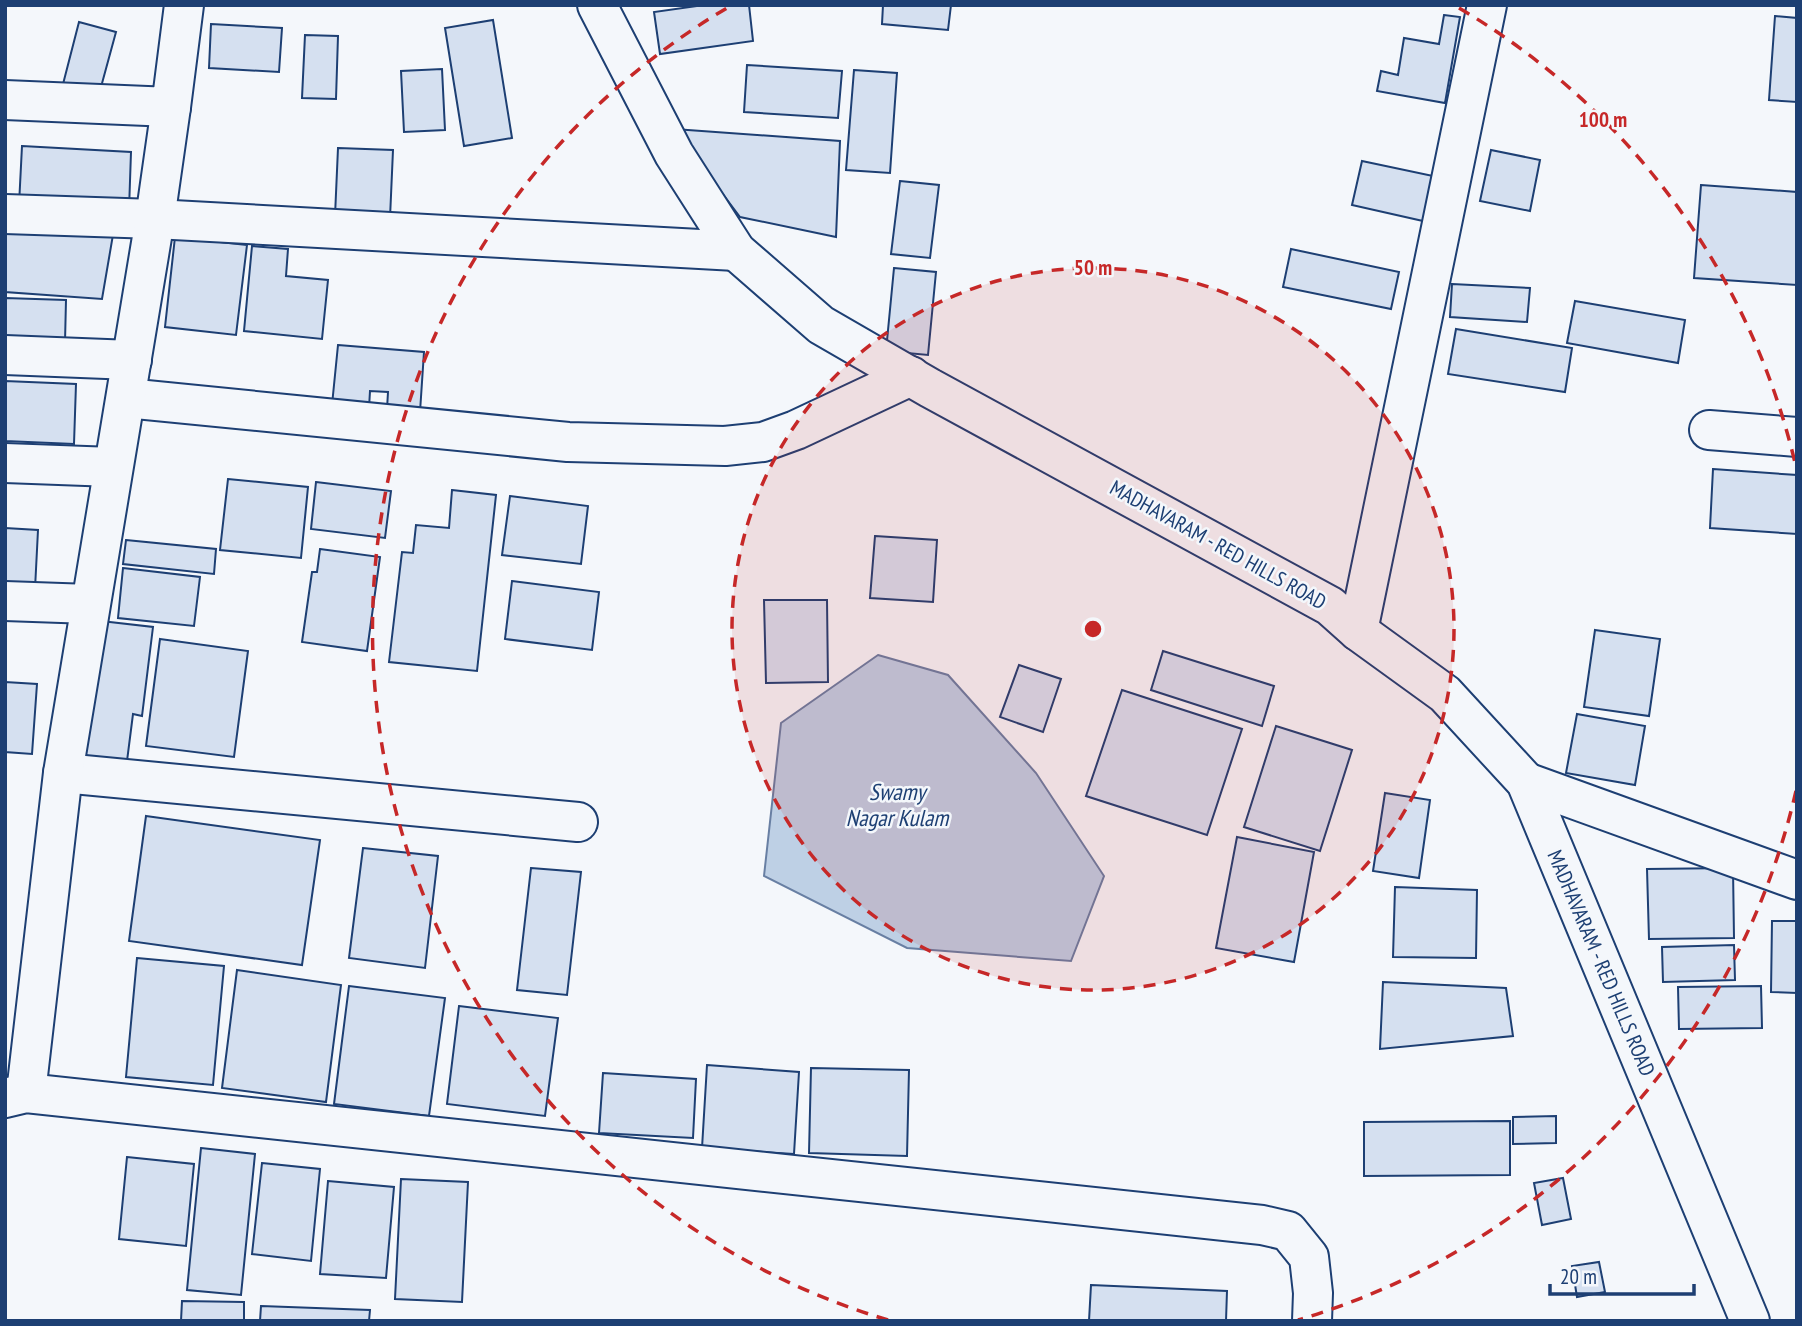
<svg xmlns="http://www.w3.org/2000/svg" width="1802" height="1326" font-family="'PT Sans Narrow',sans-serif">
	<style>
		.water { fill: #bed0e5; stroke: #687fa3; stroke-width: 2 }
		.building { fill: #d5e0f0; stroke: #1d3f73; stroke-width: 2 }
		.lines { fill: none; stroke-linecap: round; stroke-linejoin: round }
		.street-casing { stroke: #1d3f73; stroke-width: 42 }
		.primary-casing { stroke: #1d3f73; stroke-width: 42 }
		.street { stroke: #f4f7fb; stroke-width: 38 }
		.primary { stroke: #f4f7fb; stroke-width: 38 }
		.ring { fill: none; stroke: #c62828; stroke-width: 3.5; stroke-dasharray: 12 9 }
		.labels { text-anchor: middle; stroke-width: 5; stroke-linejoin: round; paint-order: stroke }
		.street-label { font-size: 21px; fill: #1d3f73; stroke: #f4f7fb }
		.water-label { font-size: 23px; font-style: italic; fill: #1d3f73; stroke: #f4f7fb }
		.centre { fill: #c62828; stroke: #f4f7fb; stroke-width: 3.5 }
		.ring-label { font-size: 21px; text-anchor: middle; font-weight: bold; fill: #c62828; stroke: #f4f7fb; stroke-width: 5; stroke-linejoin: round; paint-order: stroke }
	</style>
	<rect width="100%" height="100%" fill="#f4f7fb"/>
	<polygon class="water" points="878,655 948,675 1036,773 1104,876 1071,961 907,948 764,876 781,723"/>
	<g class="building">
		<polygon points="704,5 749,5 753,41 660,54 654,12"/>
		<polygon points="883,5 951,5 948,30 882,24"/>
		<polygon points="1444,15 1460,17 1445,103 1377,91 1381,71 1398,75 1404,38 1439,44"/>
		<polygon points="1775,16 1797,18 1797,102 1769,100"/>
		<polygon points="493,20 512,138 464,146 445,28"/>
		<polygon points="79,22 116,32 98,98 62,88"/>
		<polygon points="211,24 282,28 279,72 209,68"/>
		<polygon points="305,35 338,36 336,99 302,98"/>
		<polygon points="747,65 842,71 838,118 744,112"/>
		<polygon points="442,69 445,130 404,132 401,71"/>
		<polygon points="854,70 897,73 890,173 846,170"/>
		<polygon points="674,129 840,141 836,237 740,217"/>
		<polygon points="22,146 131,152 129,210 19,205"/>
		<polygon points="338,148 393,150 390,218 335,216"/>
		<polygon points="1491,150 1540,160 1530,211 1480,201"/>
		<polygon points="1362,161 1433,176 1423,221 1352,205"/>
		<polygon points="900,181 939,185 930,258 891,254"/>
		<polygon points="1701,185 1797,192 1797,285 1694,278"/>
		<polygon points="5,217 115,223 102,299 5,292"/>
		<polygon points="175,237 247,245 236,335 165,327"/>
		<polygon points="252,246 288,249 286,276 328,280 322,339 244,331"/>
		<polygon points="1291,249 1399,272 1391,309 1283,287"/>
		<polygon points="894,268 936,272 928,355 886,351"/>
		<polygon points="1452,284 1530,288 1527,322 1450,317"/>
		<polygon points="5,298 66,300 65,342 5,340"/>
		<polygon points="1575,301 1685,320 1678,363 1567,343"/>
		<polygon points="1456,329 1572,348 1565,392 1448,374"/>
		<polygon points="338,345 424,352 420,412 387,409 388,392 370,391 369,408 332,405"/>
		<polygon points="5,381 76,384 74,444 5,441"/>
		<polygon points="1713,469 1797,475 1797,534 1710,528"/>
		<polygon points="228,479 308,487 301,558 220,550"/>
		<polygon points="316,482 391,491 385,538 311,529"/>
		<polygon points="452,490 496,495 477,671 389,662 402,552 413,553 416,525 449,528"/>
		<polygon points="510,496 588,506 581,564 502,555"/>
		<polygon points="5,528 38,530 35,589 5,588"/>
		<polygon points="875,536 937,540 933,602 870,598"/>
		<polygon points="126,540 216,549 214,574 123,564"/>
		<polygon points="320,549 380,557 367,651 302,642 312,572 317,572"/>
		<polygon points="123,568 200,577 194,626 118,618"/>
		<polygon points="512,581 599,592 592,650 505,639"/>
		<polygon points="764,600 827,600 828,682 766,683"/>
		<polygon points="101,621 153,627 142,716 133,714 126,769 84,764"/>
		<polygon points="1595,630 1660,639 1649,716 1584,707"/>
		<polygon points="160,639 248,651 234,757 146,746"/>
		<polygon points="1163,651 1274,686 1262,726 1151,690"/>
		<polygon points="1019,665 1061,679 1043,732 1000,717"/>
		<polygon points="5,682 37,684 32,754 5,752"/>
		<polygon points="1122,690 1242,729 1207,835 1086,796"/>
		<polygon points="1577,714 1645,726 1635,785 1566,773"/>
		<polygon points="1276,726 1352,750 1320,851 1244,827"/>
		<polygon points="1385,793 1430,800 1419,878 1373,871"/>
		<polygon points="146,816 320,840 302,965 129,941"/>
		<polygon points="1237,837 1314,852 1294,962 1216,948"/>
		<polygon points="363,848 438,856 425,968 349,958"/>
		<polygon points="531,868 581,872 567,995 517,990"/>
		<polygon points="1733,868 1734,938 1649,939 1647,869"/>
		<polygon points="1395,887 1477,890 1476,958 1393,957"/>
		<polygon points="1772,921 1797,921 1797,993 1771,992"/>
		<polygon points="1734,945 1735,980 1663,982 1662,947"/>
		<polygon points="137,958 224,966 213,1085 126,1077"/>
		<polygon points="237,970 341,985 326,1102 222,1088"/>
		<polygon points="1383,982 1506,988 1513,1036 1380,1049"/>
		<polygon points="349,986 445,998 429,1116 334,1104"/>
		<polygon points="1761,986 1762,1028 1679,1029 1678,987"/>
		<polygon points="459,1006 558,1018 545,1116 447,1104"/>
		<polygon points="707,1065 799,1072 794,1154 702,1148"/>
		<polygon points="811,1068 909,1070 907,1156 809,1153"/>
		<polygon points="603,1073 696,1079 693,1138 599,1133"/>
		<polygon points="1556,1116 1556,1143 1513,1144 1513,1117"/>
		<polygon points="1510,1121 1510,1175 1364,1176 1364,1122"/>
		<polygon points="201,1148 255,1154 241,1295 187,1290"/>
		<polygon points="127,1157 194,1164 186,1246 119,1239"/>
		<polygon points="262,1163 320,1169 311,1261 252,1254"/>
		<polygon points="1563,1178 1571,1219 1542,1225 1534,1183"/>
		<polygon points="401,1179 468,1182 462,1302 395,1299"/>
		<polygon points="328,1181 394,1187 386,1278 320,1274"/>
		<polygon points="1599,1262 1605,1292 1577,1297 1572,1266"/>
		<polygon points="1091,1285 1227,1291 1226,1321 1089,1321"/>
		<polygon points="182,1301 244,1302 244,1321 181,1321"/>
		<polygon points="261,1306 370,1310 369,1321 260,1321"/>
	</g>
	<g class="lines">
		<g class="street-casing">
			<g id="street">
				<polyline points="5,100 171,107 184,5"/>
				<polyline points="5,214 155,219 736,251"/>
				<polyline points="5,355 132,360"/>
				<polyline points="126,398 568,442 725,446 763,442 796,430 911,376"/>
				<polyline points="1709,430 1797,437"/>
				<polyline points="5,463 113,467"/>
				<polyline points="5,601 90,604"/>
				<polyline points="1358,631 1487,5"/>
				<polyline points="63,773 578,822"/>
				<polyline points="1526,782 1797,880"/>
				<polyline points="26,1093 63,773 155,219 171,107"/>
				<polyline points="5,1098 26,1093 1262,1225 1288,1231 1309,1257 1313,1293 1312,1321"/>
			</g>
		</g>
		<g class="primary-casing">
			<polyline id="primary" points="597,5 674,154 736,251 821,325 930,388 1330,606 1358,631 1445,694 1526,782 1750,1321"/>
		</g>
		<use href="#street" class="street"/>
		<use href="#primary" class="primary"/>
	</g>
	<circle cx="1093" cy="629" r="361" fill="#c62828" fill-opacity=".12"/>
	<g class="ring">
		<circle cx="1093" cy="629" r="361"/>
		<path d="M1796 791A721 721 0 0 1 1298 1320M888 1320A721 721 0 0 1 727 8M1459 8A721 721 0 0 1 1796 467"/>
	</g>
	<g class="labels">
		<g class="street-label">
			<text transform="translate(1218 545) rotate(29)" y="7">MADHAVARAM - RED HILLS ROAD</text>
			<text transform="translate(1601 963) rotate(67)" y="7">MADHAVARAM - RED HILLS ROAD</text>
		</g>
		<g class="water-label">
			<text x="897" y="800">Swamy<tspan x="897" dy="26">Nagar Kulam</tspan></text>
		</g>
	</g>
	<circle cx="1093" cy="629" r="10" class="centre"/>
	<g class="ring-label">
		<text x="1603" y="127">100 m</text>
		<text x="1093" y="275">50 m</text>
	</g>
	<rect width="1802" height="1326" fill="none" stroke="#1d3f73" stroke-width="14"/>
	<path d="M1550 1284v10h144v-10" fill="none" stroke="#1d3f73" stroke-width="3.5"/>
	<text x="1560" y="1284" font-size="21" fill="#1d3f73" stroke="#f4f7fb" stroke-width="5" paint-order="stroke">20 m</text>
</svg>
